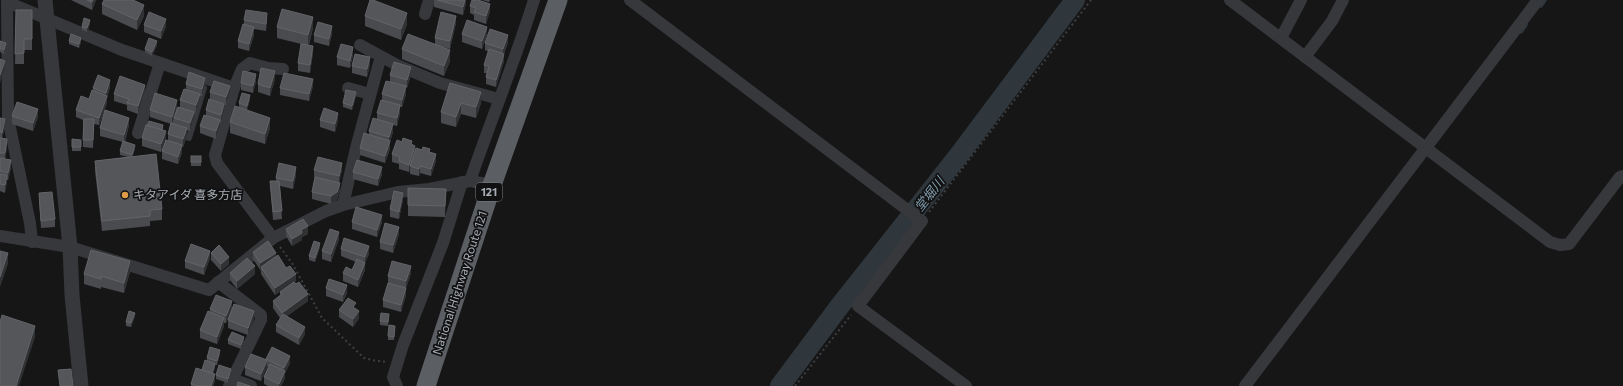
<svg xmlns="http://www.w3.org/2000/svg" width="1623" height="386" font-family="Commissioner,'Noto Sans JP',sans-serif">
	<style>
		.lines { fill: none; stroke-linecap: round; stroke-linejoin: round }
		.stream { stroke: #2f373c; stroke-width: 3.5 }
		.river { stroke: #2f373c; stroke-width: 20 }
		.path { stroke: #3d3f43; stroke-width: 2; stroke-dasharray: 2 3; stroke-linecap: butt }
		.service { stroke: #37383c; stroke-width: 6 }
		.minor { stroke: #37383c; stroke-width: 12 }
		.tertiary { stroke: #37383c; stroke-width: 15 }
		.trunk { stroke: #5b5e63; stroke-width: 19 }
		.wall { fill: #4a4b4f }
		.shaded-wall { fill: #313234 }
		.building { fill: #54565a; stroke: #626468 }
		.poi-dot { fill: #df9c46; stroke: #111112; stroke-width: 1.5 }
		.labels { text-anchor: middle; stroke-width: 3.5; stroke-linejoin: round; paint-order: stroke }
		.shield { fill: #111112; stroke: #7b7f85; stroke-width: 1 }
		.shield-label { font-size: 11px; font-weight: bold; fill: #a9aeb6 }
		.poi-label { font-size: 12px; fill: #a9aeb6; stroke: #111112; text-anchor: start }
		.street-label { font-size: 12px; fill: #a9aeb6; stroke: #111112 }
		.water-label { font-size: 13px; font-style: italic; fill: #839ead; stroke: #111112 }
	</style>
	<rect width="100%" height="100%" fill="#161617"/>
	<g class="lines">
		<g class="stream">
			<polyline points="1541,6 1545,0"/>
			<polyline points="1521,32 1526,25"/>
		</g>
		<polyline class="river" points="780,386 839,307 959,155 1075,0"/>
		<g class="path">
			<polyline points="929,212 1091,0"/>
			<polyline points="280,247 292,263 322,318 364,358 372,360 386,362"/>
			<polyline points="795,386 851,315"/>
		</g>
		<polyline class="service" points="189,138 204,88"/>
		<g class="minor">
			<polyline points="7,0 8,118 30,223 32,242"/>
			<polyline points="630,0 922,221 858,306 966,386"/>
			<polyline points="1230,0 1550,242 1560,245 1569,244 1620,177 1623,176"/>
			<polyline points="7,2 122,50 234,88 215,155 217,163 273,238"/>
			<polyline points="425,14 429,0"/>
			<polyline points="1281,38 1301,0"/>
			<polyline points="360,45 397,65 440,83 499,99"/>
			<polyline points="1305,57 1332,21 1343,0"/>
			<polyline points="234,88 242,69 250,63 268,68 283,69"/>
			<polyline points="348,88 370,94"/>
			<polyline points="138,133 160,63"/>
			<path d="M470,181C491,120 515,61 534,0"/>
			<polyline points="343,205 356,148 379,63"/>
			<polyline points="0,236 70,247 209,290 273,238 326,211 343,205 398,192 429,189 470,181 492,185"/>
			<polyline points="218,282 261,315 261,320 229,386"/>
			<polyline points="232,379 251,386"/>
			<polyline points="397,386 393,377 403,345 443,243 462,182"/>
			<polyline points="1245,386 1538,0"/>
		</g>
		<polyline class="tertiary" points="45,0 70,247 72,295 81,386"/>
		<polyline class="trunk" points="426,386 492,185 558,0"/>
	</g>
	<g class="wall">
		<polygon points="71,0 96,0 92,10"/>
		<polygon points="434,0 466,0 466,3 463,15 434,7"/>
		<polygon points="482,0 490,0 489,2"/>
		<polygon points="102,4 144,16 137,30 102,14"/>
		<polygon points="470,6 490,11 486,24 474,20 474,15 470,13"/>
		<polygon points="16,10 32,10 32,50 24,50 24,64 15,64"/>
		<polygon points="365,16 407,24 401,40 365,26"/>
		<polygon points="244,20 267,21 266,31 254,29 254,35 249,51 238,48 238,41 244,25"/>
		<polygon points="456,23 450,49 440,46 450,61 444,76 402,59 402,49 435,44 435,38"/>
		<polygon points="90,24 87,32 82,30 82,27"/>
		<polygon points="144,25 166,26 161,39 144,32"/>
		<polygon points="277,27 313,28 309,45 313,53 310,73 298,71 298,63 301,44 277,38"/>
		<polygon points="332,34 329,46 314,42 314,35"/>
		<polygon points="462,34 487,34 482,49 462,42"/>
		<polygon points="0,41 6,47 4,54 0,52"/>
		<polygon points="69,41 81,42 79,48 69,44"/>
		<polygon points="508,42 504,54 504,61 496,87 486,84 486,77 487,73 484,73 484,65 489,52 485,50 485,43"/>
		<polygon points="157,45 152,56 145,52 145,49"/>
		<polygon points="353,55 350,68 337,65 337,57"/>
		<polygon points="370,65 367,77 352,73 352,66"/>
		<polygon points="390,75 411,75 407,88 406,87 406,94 402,107 400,107 400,113 397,126 393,125 393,132 390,142 390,149 385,163 360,155 360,148 369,135 369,131 377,119 377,113 382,100 382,94 390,82"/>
		<polygon points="275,79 270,96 258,92 258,84"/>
		<polygon points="256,81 253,93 241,90 241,83"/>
		<polygon points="450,83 481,103 476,118 461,114 456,127 441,123 441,112"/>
		<polygon points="186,84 205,85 202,96 200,96 200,101 196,113 194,112 194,119 190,131 187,130 187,136 183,147 182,146 182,153 178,164 162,159 162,151 168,141 168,134 171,124 150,117 150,110 180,107 180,100 186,89"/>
		<polygon points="313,86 309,101 280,95 280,88"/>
		<polygon points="110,87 107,98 107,103 99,125 94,124 93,148 83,147 83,120 76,117 76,110 89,99 93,91 93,88"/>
		<polygon points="145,92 138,114 127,110 127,105 114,101 114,94"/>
		<polygon points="210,92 230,93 226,105 210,99"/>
		<polygon points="356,96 352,110 343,107 343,103"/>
		<polygon points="250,99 247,110 239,107 239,103"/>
		<polygon points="206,110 224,112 221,122 220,122 220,127 216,139 200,133 200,126 206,115"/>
		<polygon points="12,116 38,117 33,131 12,124"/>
		<polygon points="0,118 5,127 2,138 7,146 5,159 11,168 8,180 7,180 5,193 0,191"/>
		<polygon points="320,120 338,120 335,132 320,127"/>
		<polygon points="230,122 270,128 265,144 230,133"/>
		<polygon points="129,125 125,142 135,149 132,157 162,209 162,220 150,221 150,226 102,231 95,171 95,161 128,157 120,155 120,151 123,142 100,136 100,128"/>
		<polygon points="163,129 163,130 166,139 161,152 142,146 142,138"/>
		<polygon points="72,139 81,140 81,151 72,151"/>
		<polygon points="412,145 415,152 430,152 436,161 431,176 420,173 419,176 410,174 410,167 409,172 399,169 399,164 392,162 392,154"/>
		<rect x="191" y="156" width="10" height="10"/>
		<polygon points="314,170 342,170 339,183 340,190 337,200 331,204 312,199 312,192 315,177 314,177"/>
		<polygon points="353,172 382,174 378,186 353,179"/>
		<polygon points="296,175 293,189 280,186 282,219 273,220 270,181 276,181 276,178"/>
		<polygon points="408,188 446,189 445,217 408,216"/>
		<polygon points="39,193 55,219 55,227 41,228 39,201"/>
		<polygon points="403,200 399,219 390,217 390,209"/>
		<polygon points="352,222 382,222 377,237 352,229"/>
		<polygon points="286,229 308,234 302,237 302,240 292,246 286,236"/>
		<polygon points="399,234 393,253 380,249 380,242"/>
		<polygon points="339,239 331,262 322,259 322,251"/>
		<polygon points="320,247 315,262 309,260 309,256"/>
		<polygon points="341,249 369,254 365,263 365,270 358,287 343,281 343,273 352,270 356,262 341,256"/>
		<polygon points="253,252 276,256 296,281 294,282 308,301 287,316 305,334 299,345 276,332 276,325 280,318 273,308 273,301 280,296 280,292 286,288 275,295 261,274 261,271 253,259"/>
		<polygon points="211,253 229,264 221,271 211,260"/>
		<polygon points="210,258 204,275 185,268 185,261"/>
		<polygon points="130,272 124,293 101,287 101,289 84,284 84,274"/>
		<polygon points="230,273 255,274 237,289 230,280"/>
		<polygon points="411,273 406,288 406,295 401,312 383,307 383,300 388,284 388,276"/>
		<polygon points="326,288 347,293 343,302 326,296"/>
		<polygon points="210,309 232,309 226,323 224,323 224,326 217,344 200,338 200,330 210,312"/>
		<polygon points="356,309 359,318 353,327 339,317 339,310"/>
		<polygon points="135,316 131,327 126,326 126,322"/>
		<polygon points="389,317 388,326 380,325 380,321"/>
		<polygon points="254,319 248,335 228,328 228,320"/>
		<polygon points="395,326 394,340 388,340 388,336"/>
		<polygon points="228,340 244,341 241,349 228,344"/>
		<polygon points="220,354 217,365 215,365 215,368 213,373 215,381 213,386 191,386 191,384 202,370 207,361 207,358"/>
		<polygon points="266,359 290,363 285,373 285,378 281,386 268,386 264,384 264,377 268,367 267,366 261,381 245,375 245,367 266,360"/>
		<polygon points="231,373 228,383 216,379 216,375"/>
	</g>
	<g class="shaded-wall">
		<polygon points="93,0 96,0 92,10 92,2"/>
		<polygon points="465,0 466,0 466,3 463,15 463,7"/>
		<polygon points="490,4 490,11 486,24 486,16"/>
		<polygon points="144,5 144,16 137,30 137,20"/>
		<polygon points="267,13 267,21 266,31 266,24"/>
		<polygon points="407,13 407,24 401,40 401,29"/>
		<polygon points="456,16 456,23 450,49 450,41"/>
		<polygon points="313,17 313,28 308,46 308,35"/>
		<polygon points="166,19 166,26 161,39 161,31"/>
		<polygon points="90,20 90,24 87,32 87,28"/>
		<polygon points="332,26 332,34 329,46 329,39"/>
		<polygon points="254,27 254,35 249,51 249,44"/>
		<polygon points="487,27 487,34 482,49 482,41"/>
		<polygon points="508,35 508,42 503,57 503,49"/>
		<polygon points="81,38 81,42 79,48 79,44"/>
		<polygon points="157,41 157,45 152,56 152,52"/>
		<polygon points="6,43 6,47 4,54 4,50"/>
		<polygon points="313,46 313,53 310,73 310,65"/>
		<polygon points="353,47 353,55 350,68 350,61"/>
		<polygon points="450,50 450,61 444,76 444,66"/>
		<polygon points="504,54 504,61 496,87 496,80"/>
		<polygon points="370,57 370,65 367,77 367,69"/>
		<polygon points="5,61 5,68 0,83 0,75"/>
		<polygon points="411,67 411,75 407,88 407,80"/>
		<polygon points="275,71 275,79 270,96 270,88"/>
		<polygon points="256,74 256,81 253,93 253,86"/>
		<polygon points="205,78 205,85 202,96 202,89"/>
		<polygon points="313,79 313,86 309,101 309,94"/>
		<polygon points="110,80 110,87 107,98 107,103 99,125 99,118 106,99 106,93"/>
		<polygon points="145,85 145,92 138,114 138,106"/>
		<polygon points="230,86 230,93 226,105 226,97"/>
		<polygon points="406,86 406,94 402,107 402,100"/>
		<polygon points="356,92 356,96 352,110 352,106"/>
		<polygon points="481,92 481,103 476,118 476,107"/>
		<polygon points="200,94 200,101 196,113 196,105"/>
		<polygon points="250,95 250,99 247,110 247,106"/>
		<polygon points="177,100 177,107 172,124 172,117"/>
		<polygon points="461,103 461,114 456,127 456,117"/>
		<polygon points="224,104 224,112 221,122 221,115"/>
		<polygon points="400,105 400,113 397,126 397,118"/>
		<polygon points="38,109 38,117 33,131 33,123"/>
		<polygon points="194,112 194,119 190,131 190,123"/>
		<polygon points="338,113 338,120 335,132 335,124"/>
		<polygon points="129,118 129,125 124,143 124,135"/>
		<polygon points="270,118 270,128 265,144 265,134"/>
		<polygon points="5,119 5,127 2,140 2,133"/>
		<polygon points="220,120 220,127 216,139 216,131"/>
		<polygon points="393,124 393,132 390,142 390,149 385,163 385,156 389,144 389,137"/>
		<polygon points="187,128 187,136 183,147 183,139"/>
		<polygon points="166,131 166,139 161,152 161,144"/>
		<polygon points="7,139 7,146 5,161 5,153"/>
		<polygon points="135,145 135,149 132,158 132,155"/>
		<polygon points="182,145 182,153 178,164 178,157"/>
		<polygon points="415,146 415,153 409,172 409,165"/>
		<polygon points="436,154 436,161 431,176 431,169"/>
		<polygon points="11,160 11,168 8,180 8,173"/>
		<polygon points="342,163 342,170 339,184 339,176"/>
		<polygon points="420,166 420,173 419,176 419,169"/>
		<polygon points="296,167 296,175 293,189 293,181"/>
		<polygon points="382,167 382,174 378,186 378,179"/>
		<polygon points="7,175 7,183 5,193 5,185"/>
		<polygon points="340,183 340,190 337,200 331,204 331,196"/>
		<polygon points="403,193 403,200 399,219 399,212"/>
		<polygon points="382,215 382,222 377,237 377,230"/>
		<polygon points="308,226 308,234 302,237 302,240 292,246 292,239 301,230"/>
		<polygon points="399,227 399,234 393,253 393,245"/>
		<polygon points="339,232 339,239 331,262 331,254"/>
		<polygon points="320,243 320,247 315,262 315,258"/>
		<polygon points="369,246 369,254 365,263 365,270 358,287 358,280 365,264 365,257"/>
		<polygon points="210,251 210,258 204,275 204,267"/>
		<polygon points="8,253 8,264 0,287 0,277"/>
		<polygon points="276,253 276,260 261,267 260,271 260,263"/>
		<polygon points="229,257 229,264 221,271 221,264"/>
		<polygon points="130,261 130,272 124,293 124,283"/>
		<polygon points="255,266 255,274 237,289 237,281"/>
		<polygon points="411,266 411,273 406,288 406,281"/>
		<polygon points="296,274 296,281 275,295 275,288"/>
		<polygon points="347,285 347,293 343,302 343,295"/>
		<polygon points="406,288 406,295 401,312 401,305"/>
		<polygon points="308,294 308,301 282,320 282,313"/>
		<polygon points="232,301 232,309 226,323 226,316"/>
		<polygon points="254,311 254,319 248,335 248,328"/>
		<polygon points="359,311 359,318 353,327 353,319"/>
		<polygon points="135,313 135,316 131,327 131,323"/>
		<polygon points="224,318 224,326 217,344 217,337"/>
		<polygon points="35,326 35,337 19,386 16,386"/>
		<polygon points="305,327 305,334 299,345 299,338"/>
		<polygon points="244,337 244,341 241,349 241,345"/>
		<polygon points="220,350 220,354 217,365 217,361"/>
		<polygon points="290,356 290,363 285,373 285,378 281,386 279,386 279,384 284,373 284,368"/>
		<polygon points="267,360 267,368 261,381 261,374"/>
		<polygon points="215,364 215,368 212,377 212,373"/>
		<polygon points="231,369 231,373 228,383 228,379"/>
		<polygon points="215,374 215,381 213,386 211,386"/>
	</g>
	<g class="building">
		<polygon points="87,0 93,0 92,2"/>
		<polygon points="104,0 133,0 144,5 137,20 102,4"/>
		<polygon points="370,0 373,0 407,13 401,29 365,16"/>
		<polygon points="437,0 465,0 463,7"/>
		<polygon points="472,0 478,0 490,4 486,16 474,12 476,8 470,6"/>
		<polygon points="282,9 313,17 308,35 277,27"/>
		<polygon points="16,10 32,10 32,39 24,39 24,53 15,54"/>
		<polygon points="246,10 267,13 266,24 244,20"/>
		<polygon points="149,12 166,19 161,31 144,25"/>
		<polygon points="441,12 456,16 450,41 435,38"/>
		<polygon points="84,18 90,20 87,28 82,27"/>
		<polygon points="467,20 487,27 482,41 462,34"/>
		<polygon points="318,22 332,26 329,39 314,35"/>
		<polygon points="243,24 254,27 249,44 238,41"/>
		<polygon points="490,29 508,35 503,49 485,43"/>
		<polygon points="71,34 81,38 79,44 69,41"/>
		<polygon points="408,34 450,50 444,66 402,49"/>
		<polygon points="149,38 157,41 152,52 145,49"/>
		<polygon points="0,41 6,43 4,50 0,48"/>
		<polygon points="301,44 313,46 310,65 298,63"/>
		<polygon points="341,44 353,47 350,61 337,57"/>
		<polygon points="489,49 504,54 496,80 486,77 489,66 484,65"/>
		<polygon points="355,54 370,57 367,69 352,66"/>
		<polygon points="0,59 5,61 0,75"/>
		<polygon points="394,62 411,67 407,80 390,75"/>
		<polygon points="261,68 275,71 270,88 258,84"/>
		<polygon points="243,71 256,74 253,86 241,83"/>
		<polygon points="189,72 205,78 202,89 186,84"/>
		<polygon points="284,73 313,79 309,94 280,88"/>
		<polygon points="98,75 110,80 106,93 93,88"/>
		<polygon points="120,76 145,85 138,106 127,103 129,99 114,94"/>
		<polygon points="214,81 230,86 226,97 210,92"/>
		<polygon points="386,81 406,86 402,100 382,94"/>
		<polygon points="450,83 481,92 476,107 461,103 456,117 441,112"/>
		<polygon points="184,89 200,94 196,105 180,100"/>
		<polygon points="92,90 107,96 99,118 76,110 81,96 89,99"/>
		<polygon points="346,90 356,92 352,106 343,103"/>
		<polygon points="155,93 177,100 172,117 150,110"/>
		<polygon points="242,93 250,95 247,106 239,103"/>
		<polygon points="209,99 224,104 221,115 206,110"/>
		<polygon points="381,100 400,105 397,118 377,113"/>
		<polygon points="17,102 38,109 33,123 12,116"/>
		<polygon points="235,106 270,118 265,134 230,122"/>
		<polygon points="178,107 194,112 190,123 174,118"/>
		<polygon points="324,108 338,113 335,124 320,120"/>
		<polygon points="105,110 129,118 124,135 100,128"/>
		<polygon points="204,115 220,120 216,131 200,126"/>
		<polygon points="0,118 5,119 2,133 0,132"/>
		<polygon points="373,118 393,124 389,137 369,131"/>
		<polygon points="84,119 94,119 93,140 83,140"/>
		<polygon points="149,121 163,125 162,130 147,125"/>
		<polygon points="171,123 187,128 183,139 168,134"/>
		<polygon points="146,125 166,131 161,144 142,138"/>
		<polygon points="364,133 390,141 385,156 360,148"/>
		<polygon points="0,138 7,139 5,153 0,153"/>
		<polygon points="403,138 412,141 411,144 415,146 409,165 399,161 400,157 392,154 397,140 402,142"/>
		<polygon points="72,139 81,140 81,147 72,147"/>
		<polygon points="166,140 182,145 178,157 162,151"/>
		<polygon points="123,141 135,145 132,155 120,151"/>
		<polygon points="423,147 430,149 429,152 436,154 431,169 420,166 419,169 410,166 416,148 422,150"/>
		<polygon points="156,154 162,209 150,210 150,216 102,221 95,161"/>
		<rect x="191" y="156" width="10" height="6"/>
		<polygon points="318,157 342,163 339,176 314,170"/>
		<polygon points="0,158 11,160 8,173 0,171"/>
		<polygon points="357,160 382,167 378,179 353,172"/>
		<polygon points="279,163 296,167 293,181 276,178"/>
		<polygon points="0,174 7,175 5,185 0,184"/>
		<polygon points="315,177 340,183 337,192 331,196 312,192"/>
		<polygon points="270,181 279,181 282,211 273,212"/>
		<polygon points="408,188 446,189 445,206 408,205"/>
		<polygon points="394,191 403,193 399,212 390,209"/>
		<polygon points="52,192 55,219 41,221 39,193"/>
		<polygon points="356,207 382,215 377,230 352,222"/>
		<polygon points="303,219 308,226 301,230 302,233 292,239 286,229"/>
		<polygon points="385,223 399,227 393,245 380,242"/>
		<polygon points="330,229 339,232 331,254 322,251"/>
		<polygon points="344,238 369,246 365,257 341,249"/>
		<polygon points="268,241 276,253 260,263 253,252"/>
		<polygon points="314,241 320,243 315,258 309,256"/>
		<polygon points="191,244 210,251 204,267 185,261"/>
		<polygon points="219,245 229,257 221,264 211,253"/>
		<polygon points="91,250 130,261 124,283 101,276 101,279 84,274"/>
		<polygon points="0,251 8,253 0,277"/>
		<polygon points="278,255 286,268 290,266 296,274 275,288 261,267"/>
		<polygon points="247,258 255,266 237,281 230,273"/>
		<polygon points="357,259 365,263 358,280 343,273 346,267 352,270"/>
		<polygon points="392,261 411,266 406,281 388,276"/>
		<polygon points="329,279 347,285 343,295 326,288"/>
		<polygon points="294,282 296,284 299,282 308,294 282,313 273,301 282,294 280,292"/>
		<polygon points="388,283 406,288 401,305 383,300"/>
		<polygon points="216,295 232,301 226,316 210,309"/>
		<polygon points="348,298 356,303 353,307 359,311 353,319 339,310"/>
		<polygon points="234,304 254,311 248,328 228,320"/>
		<polygon points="129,311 135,313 131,323 126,322"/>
		<polygon points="208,311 224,318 217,337 200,330"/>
		<polygon points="381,313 389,314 388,322 380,321"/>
		<polygon points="283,314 305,327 299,338 276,325"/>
		<polygon points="2,315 35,326 16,386 0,386 0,322"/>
		<polygon points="389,325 395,326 394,337 388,336"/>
		<polygon points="232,332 244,337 241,345 228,340"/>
		<polygon points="210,347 220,350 217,361 207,358"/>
		<polygon points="272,347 290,356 284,368 266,359"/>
		<polygon points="251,354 267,360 261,374 245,367"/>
		<polygon points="205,360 215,364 212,373 202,370"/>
		<polygon points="270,364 285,371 279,384 264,377"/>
		<polygon points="219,365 231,369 228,379 216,375"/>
		<polygon points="196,368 215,374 211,386 197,386 191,384"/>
		<polygon points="71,369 73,386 60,386 58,370"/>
		<polygon points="238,382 250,386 237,386"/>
	</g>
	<circle class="poi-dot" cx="125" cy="195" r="4"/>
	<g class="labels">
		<rect class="shield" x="476" y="183" width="26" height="18" rx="3"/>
		<g class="shield-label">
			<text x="489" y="196">121</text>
		</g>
		<g class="poi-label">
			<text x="133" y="199">キタアイダ 喜多方店</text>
		</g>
		<g class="street-label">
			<text transform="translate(460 283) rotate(-72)" y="4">National Highway Route 121</text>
		</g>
		<g class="water-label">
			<text transform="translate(929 194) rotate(-52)" y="5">堂堀川</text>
		</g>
	</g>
</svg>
